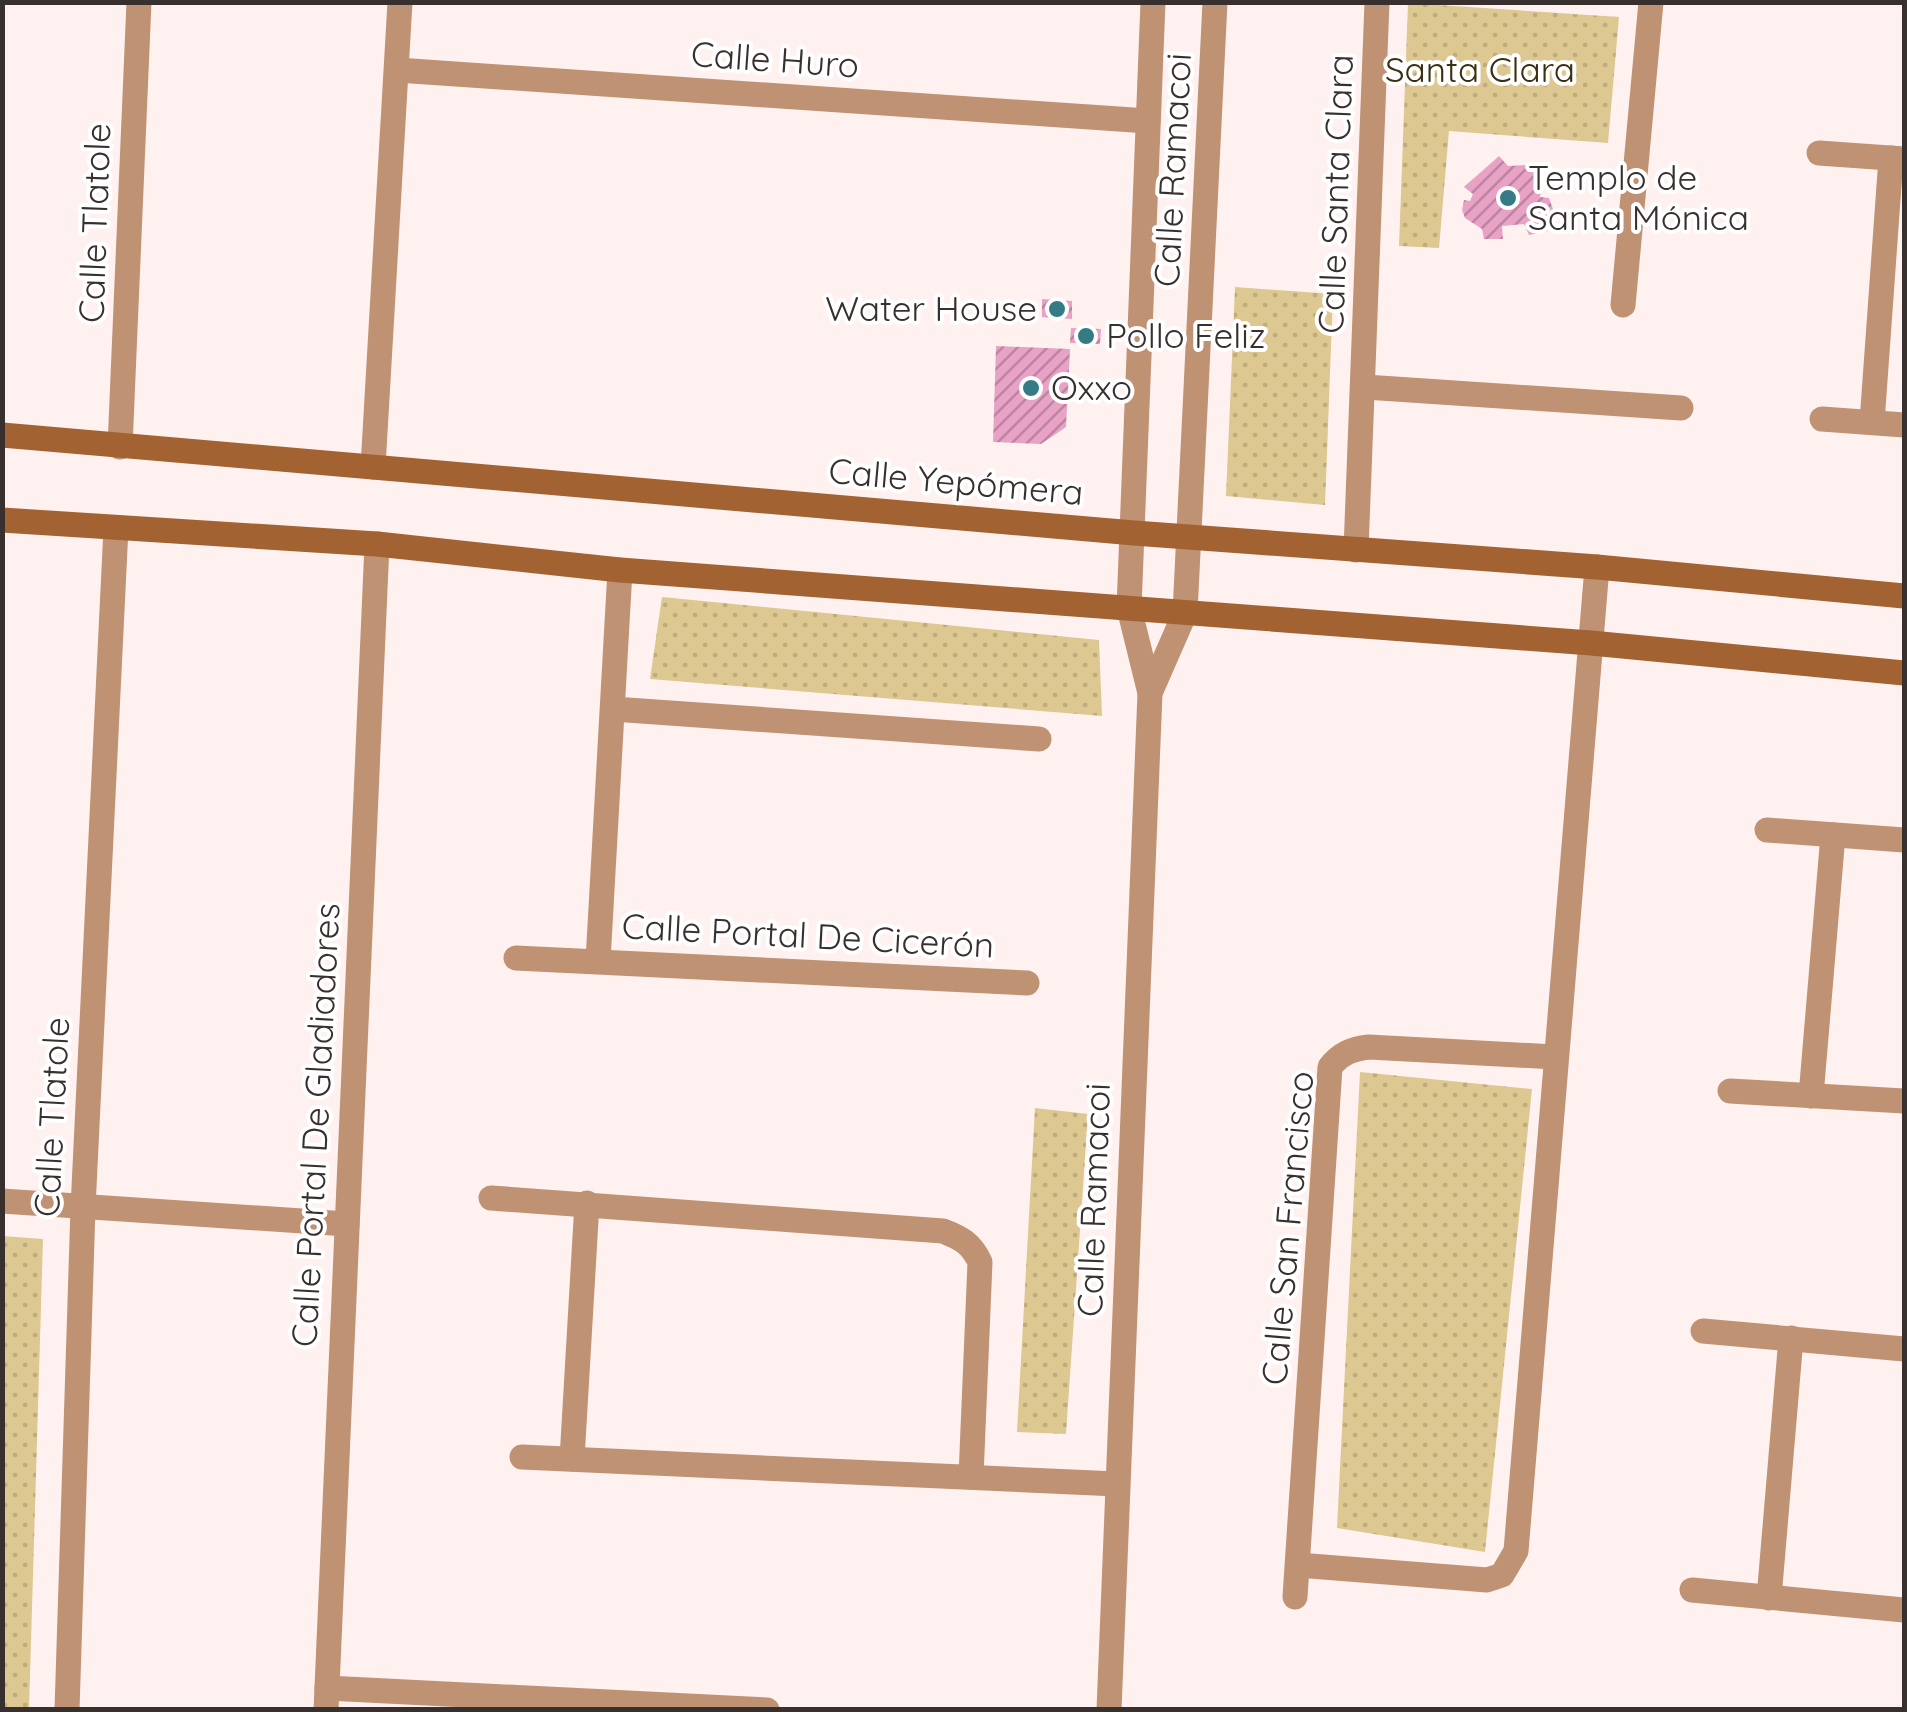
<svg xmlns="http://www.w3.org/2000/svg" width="1907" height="1712" font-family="Quicksand,sans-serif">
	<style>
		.park { fill: url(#park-dots) }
		.building { fill: url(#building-hatch) }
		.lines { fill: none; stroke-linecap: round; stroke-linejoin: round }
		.minor { stroke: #bf9274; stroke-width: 25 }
		.tertiary { stroke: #bf9274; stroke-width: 25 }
		.secondary { stroke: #a26232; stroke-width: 25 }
		.poi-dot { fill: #347b86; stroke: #fff; stroke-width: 4 }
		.labels { text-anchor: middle; stroke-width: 8; stroke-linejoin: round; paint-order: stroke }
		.street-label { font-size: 35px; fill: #38302f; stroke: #fff }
		.park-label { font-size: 35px; fill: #3b2f10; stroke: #fff }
		.poi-label { font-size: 35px; fill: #38302f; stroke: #fff; text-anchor: start }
	</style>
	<defs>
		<pattern id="park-dots" width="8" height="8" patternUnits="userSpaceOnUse" patternTransform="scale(2.5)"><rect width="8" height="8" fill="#ddc891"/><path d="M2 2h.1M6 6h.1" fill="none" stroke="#beac7d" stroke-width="1.8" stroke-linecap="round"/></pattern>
		<pattern id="building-hatch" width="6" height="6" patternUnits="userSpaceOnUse" patternTransform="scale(2.5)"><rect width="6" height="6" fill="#e7a2c6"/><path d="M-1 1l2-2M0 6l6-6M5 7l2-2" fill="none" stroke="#bc84a1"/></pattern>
	</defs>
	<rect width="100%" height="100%" fill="#fef1f0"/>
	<g class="park">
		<polygon points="1408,3 1619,17 1608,143 1449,131 1439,248 1399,246"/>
		<polygon points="1235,287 1333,294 1325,505 1226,496"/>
		<polygon points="662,597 1099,640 1102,716 650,679"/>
		<polygon points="1360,1072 1532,1089 1485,1552 1337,1528"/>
		<polygon points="1035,1108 1088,1114 1066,1434 1017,1432"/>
		<polygon points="2,1236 43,1239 29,1709 3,1709"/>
	</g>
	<g class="building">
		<polygon points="1499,156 1508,166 1527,165 1543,177 1540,197 1549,198 1554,212 1547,213 1548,231 1529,235 1524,224 1502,226 1503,239 1484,239 1482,229 1465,218 1462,210 1464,200 1470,201 1473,194 1464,187"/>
		<polygon points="1042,299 1072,301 1072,319 1042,317"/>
		<polygon points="1071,328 1101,329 1100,344 1070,343"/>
		<polygon points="996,346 1070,349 1066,427 1041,444 993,442"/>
	</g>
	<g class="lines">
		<g class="minor">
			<polyline points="397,70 1148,121"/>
			<polyline points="1819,153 1904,159"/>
			<polyline points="1623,305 1651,2"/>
			<polyline points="1365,387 1681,408"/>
			<polyline points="1822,419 1904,425"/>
			<polyline points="1872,422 1891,158"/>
			<polyline points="120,447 139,2"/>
			<polyline points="373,467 400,2"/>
			<polyline points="1356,550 1377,2"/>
			<polyline points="613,709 1039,739"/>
			<polyline points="1767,830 1904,840"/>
			<polyline points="516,958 1027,983"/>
			<polyline points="598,961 620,570"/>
			<polyline points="1730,1091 1904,1101"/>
			<polyline points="1811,1096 1833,835"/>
			<path d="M491,1198L943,1231C961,1238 971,1243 980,1262L971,1477"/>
			<polyline points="2,1201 347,1224"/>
			<polyline points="1703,1331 1904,1349"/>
			<polyline points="522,1457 1117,1484"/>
			<polyline points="572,1459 587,1203"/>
			<polyline points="1298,1565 1487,1580 1502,1575 1516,1551 1597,567"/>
			<polyline points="1692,1590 1904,1610"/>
			<path d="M1295,1597L1330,1067C1341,1053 1352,1049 1369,1047L1555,1057"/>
			<polyline points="1769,1598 1791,1338"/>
			<polyline points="327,1688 767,1710"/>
			<polyline points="67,1710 83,1208 116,528"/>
			<polyline points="326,1710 377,544"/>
		</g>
		<g class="tertiary">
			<polyline points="1150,693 1185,613 1215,2"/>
			<polyline points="1109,1710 1150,693 1129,608 1153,2"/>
		</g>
		<g class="secondary">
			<polyline points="2,435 1134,533 1597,567 1904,596"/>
			<polyline points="2,520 377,544 620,570 1591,643 1904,673"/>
		</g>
	</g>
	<g class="poi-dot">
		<circle cx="1508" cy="198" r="10"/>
		<circle cx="1057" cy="309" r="10"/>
		<circle cx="1086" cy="336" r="10"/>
		<circle cx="1031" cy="388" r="10"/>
	</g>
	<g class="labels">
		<g class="street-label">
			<text transform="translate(775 60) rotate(4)" y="12">Calle Huro</text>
			<text transform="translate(1173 170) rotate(-87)" y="12">Calle Ramacoi</text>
			<text transform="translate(1336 194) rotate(-88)" y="12">Calle Santa Clara</text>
			<text transform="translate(95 223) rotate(-88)" y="12">Calle Tlatole</text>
			<text transform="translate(956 482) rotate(5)" y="12">Calle Yepómera</text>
			<text transform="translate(808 936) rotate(3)" y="12">Calle Portal De Cicerón</text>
			<text transform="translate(52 1117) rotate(-87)" y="12">Calle Tlatole</text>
			<text transform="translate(316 1125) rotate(-87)" y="12">Calle Portal De Gladiadores</text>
			<text transform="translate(1094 1200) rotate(-88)" y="12">Calle Ramacoi</text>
			<text transform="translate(1288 1228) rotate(-85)" y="12">Calle San Francisco</text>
		</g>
		<g class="park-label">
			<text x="1480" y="82">Santa Clara</text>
		</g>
		<g class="poi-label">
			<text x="1528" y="190">Templo de<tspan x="1528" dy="40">Santa Mónica</tspan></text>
			<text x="1037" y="321" text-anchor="end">Water House</text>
			<text x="1106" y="348">Pollo Feliz</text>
			<text x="1051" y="400">Oxxo</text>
		</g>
	</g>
	<rect width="1907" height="1712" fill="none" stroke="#38302f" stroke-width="10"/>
</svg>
